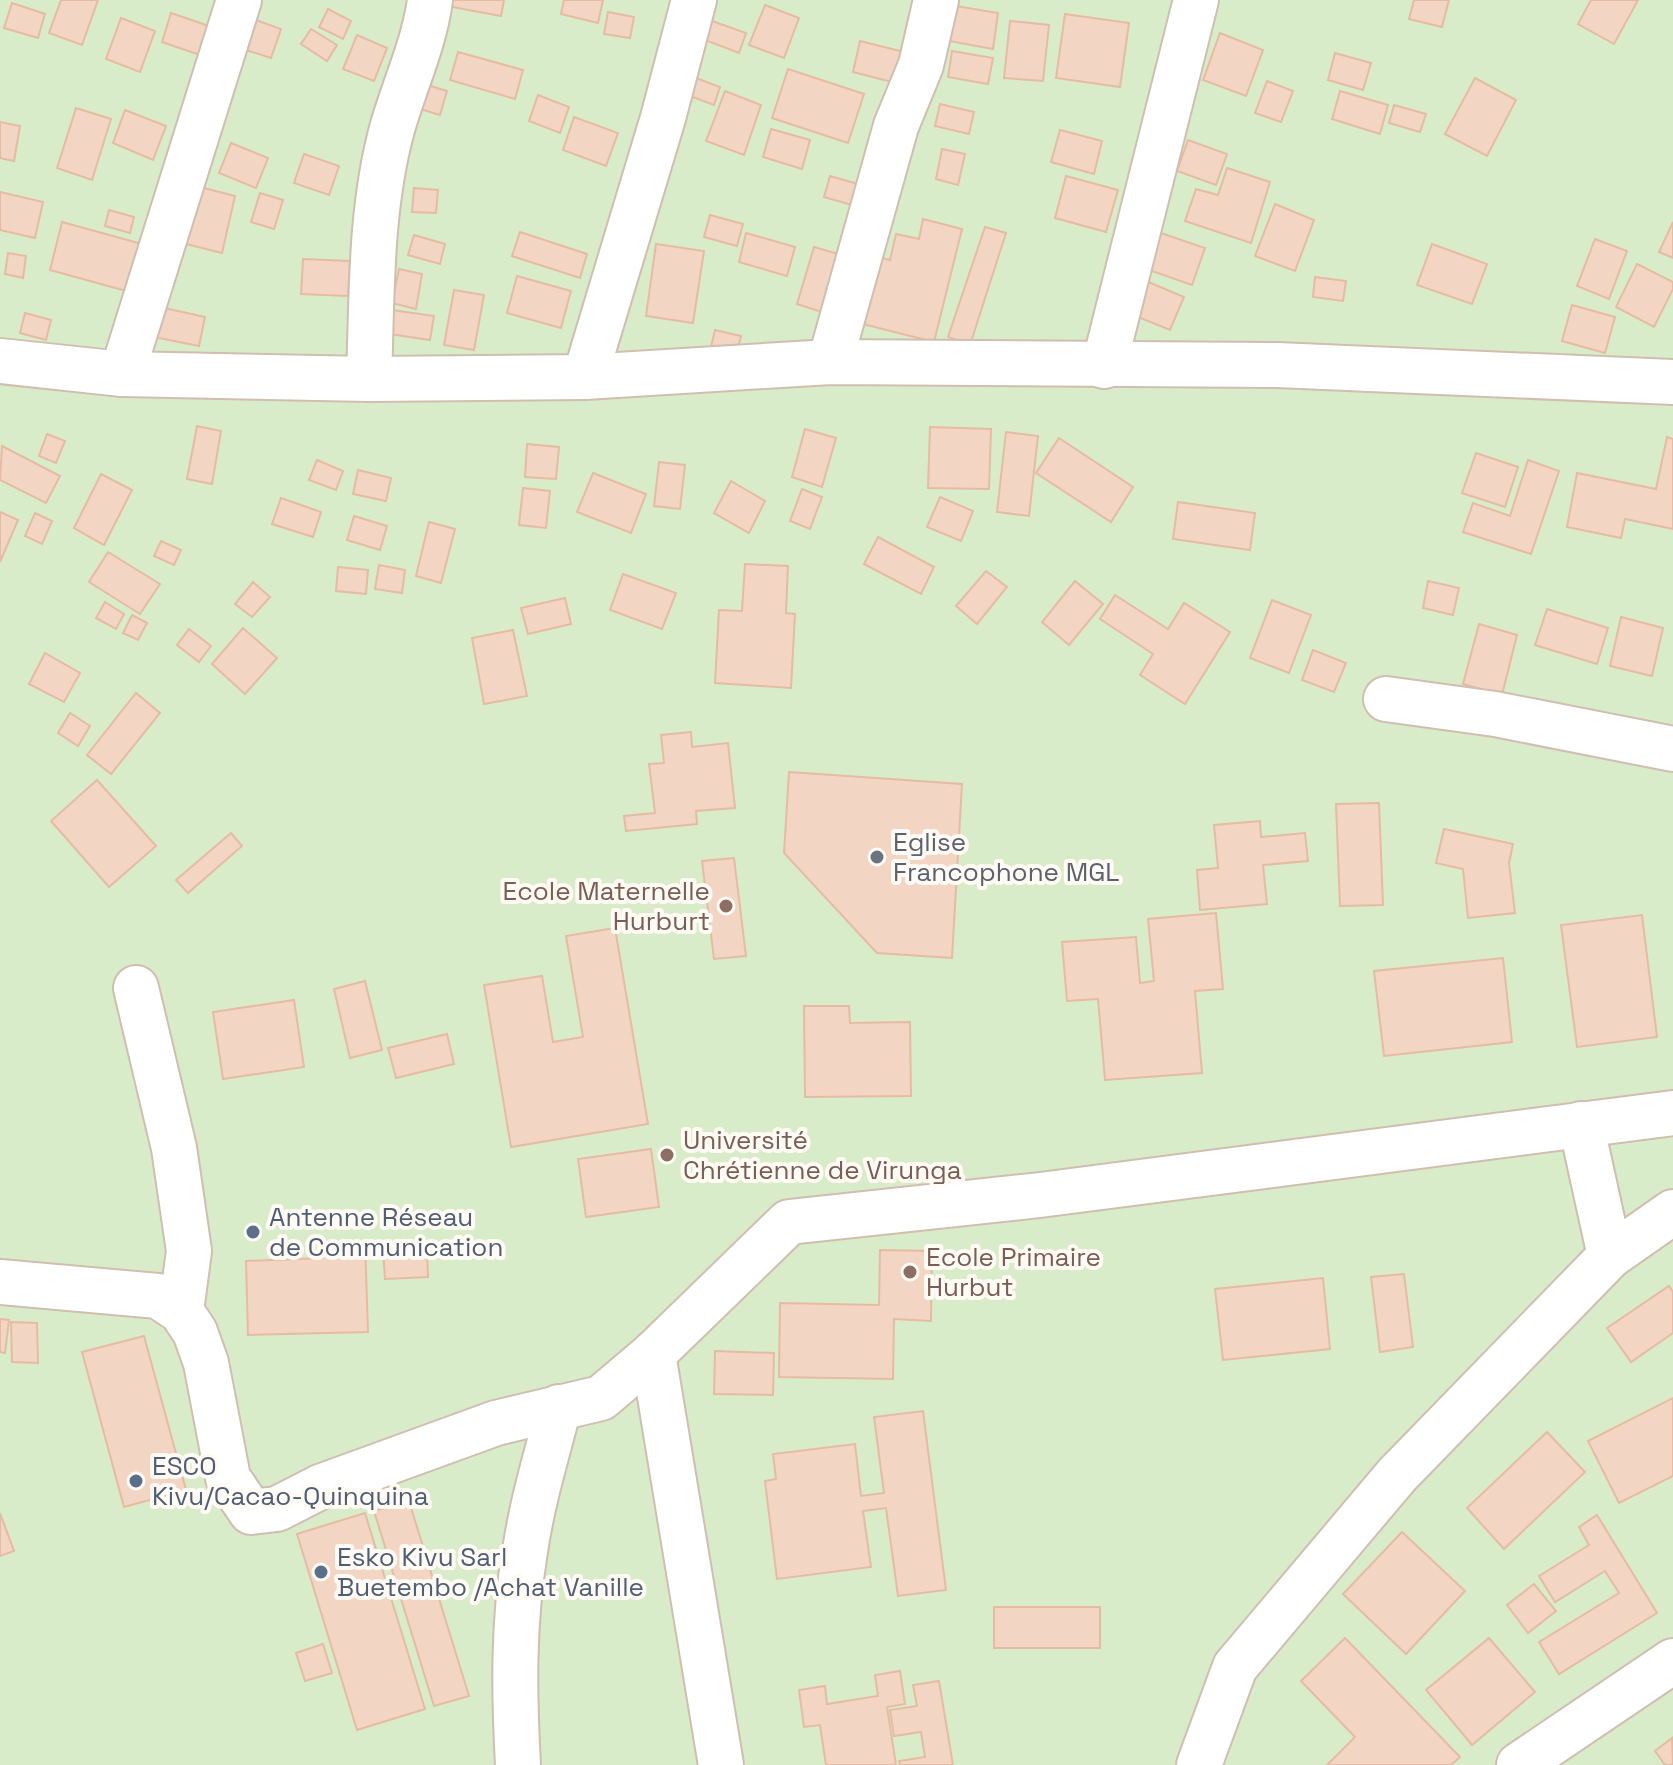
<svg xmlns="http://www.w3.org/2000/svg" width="1673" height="1765" font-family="'Space Grotesk',sans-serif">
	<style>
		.green { fill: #d8ecc9 }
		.building { fill: #f3d5c3; stroke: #e6bba3; stroke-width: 2 }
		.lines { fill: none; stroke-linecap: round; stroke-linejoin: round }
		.minor-casing { stroke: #d1beb0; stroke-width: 48 }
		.minor { stroke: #fff; stroke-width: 44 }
		.worship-dot { fill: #6b7280; stroke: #fffaf3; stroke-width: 3 }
		.education-dot { fill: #8d6e63; stroke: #fffaf3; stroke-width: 3 }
		.service-dot { fill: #5c6f8a; stroke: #fffaf3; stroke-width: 3 }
		.labels { text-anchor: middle; stroke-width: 8; stroke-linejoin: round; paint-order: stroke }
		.worship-label { font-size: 26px; fill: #5b616d; stroke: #fffaf3; text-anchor: start }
		.education-label { font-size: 26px; fill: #785e54; stroke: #fffaf3; text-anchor: start }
		.service-label { font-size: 26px; fill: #4e5e75; stroke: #fffaf3; text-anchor: start }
	</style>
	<rect width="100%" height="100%" fill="#fdf6ec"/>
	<rect class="green" x="0" y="0" width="1673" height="1765"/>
	<g class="building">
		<polygon points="61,0 98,0 82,45 49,33"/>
		<polygon points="449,0 504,0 501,16 447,6"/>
		<polygon points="564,0 603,0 598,23 561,14"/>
		<polygon points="1414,0 1449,0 1442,27 1409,19"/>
		<polygon points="1591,0 1638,0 1614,44 1578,24"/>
		<polygon points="12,3 45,14 38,38 4,28"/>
		<polygon points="765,5 799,18 784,58 749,45"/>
		<polygon points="950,5 998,13 993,49 944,40"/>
		<polygon points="328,9 351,21 343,39 319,27"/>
		<polygon points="608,12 634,17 630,38 604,34"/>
		<polygon points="171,13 209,26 200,55 162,42"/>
		<polygon points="1065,14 1129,23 1120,87 1056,78"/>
		<polygon points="121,18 155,31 140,72 106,59"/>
		<polygon points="256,20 281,29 271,58 246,50"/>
		<polygon points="712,21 746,33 739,53 705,40"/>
		<polygon points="1010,21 1049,25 1043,81 1004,78"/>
		<polygon points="311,29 337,45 327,61 301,44"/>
		<polygon points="1220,33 1263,50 1246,96 1203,80"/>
		<polygon points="357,35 387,48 374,81 343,69"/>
		<polygon points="860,41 904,52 896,83 853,72"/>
		<polygon points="952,51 993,58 988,84 948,77"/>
		<polygon points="458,52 523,70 515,99 450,80"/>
		<polygon points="1335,53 1371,63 1363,90 1328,80"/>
		<polygon points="788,69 864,94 848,143 772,118"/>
		<polygon points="696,78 720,87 714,105 690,96"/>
		<polygon points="1475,78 1516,100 1487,156 1445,134"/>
		<polygon points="1267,81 1293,91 1281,122 1255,113"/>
		<polygon points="424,84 447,91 440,115 417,108"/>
		<polygon points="725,91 761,105 744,155 706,141"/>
		<polygon points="1340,91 1388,105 1380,134 1332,119"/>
		<polygon points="538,95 569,107 560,133 529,121"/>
		<polygon points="940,104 974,112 969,134 935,126"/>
		<polygon points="1394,105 1426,114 1420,132 1389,123"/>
		<polygon points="76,108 111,119 92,180 57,168"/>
		<polygon points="125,110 166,126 153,160 113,143"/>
		<polygon points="574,117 618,133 606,166 563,150"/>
		<polygon points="0,122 20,126 14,161 0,158"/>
		<polygon points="771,129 810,140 802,169 763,157"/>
		<polygon points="1060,130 1102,141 1094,174 1051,162"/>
		<polygon points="1188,140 1227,154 1216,185 1177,171"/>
		<polygon points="231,143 268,158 256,188 219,173"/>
		<polygon points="942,149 965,154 958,185 936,179"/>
		<polygon points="304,154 339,166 329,195 294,183"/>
		<polygon points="1227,168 1270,182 1251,243 1185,221 1196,189 1218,195"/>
		<polygon points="830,176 858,184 852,205 824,197"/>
		<polygon points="1066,176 1118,190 1106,232 1055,218"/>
		<polygon points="200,187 235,196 222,253 186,244"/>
		<polygon points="414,188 438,190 436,213 412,212"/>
		<polygon points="0,192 43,202 35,238 0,230"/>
		<polygon points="260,193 283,200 274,229 251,222"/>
		<polygon points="1275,204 1314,220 1295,271 1255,256"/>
		<polygon points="109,210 134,217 130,233 105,226"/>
		<polygon points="710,215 743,224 737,246 704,237"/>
		<polygon points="923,219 962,229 934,342 855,322 871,255 890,260 896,234 919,239"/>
		<polygon points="62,222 142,244 130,292 50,270"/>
		<polygon points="1673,222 1673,258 1659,252"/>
		<polygon points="985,227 1006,233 970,345 948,337"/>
		<polygon points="520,232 587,254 580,278 512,256"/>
		<polygon points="746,233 795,247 787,276 739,262"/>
		<polygon points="1161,233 1205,248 1192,285 1149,270"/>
		<polygon points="414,235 445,244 440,264 408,255"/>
		<polygon points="1595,239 1627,251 1609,299 1577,286"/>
		<polygon points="656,244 704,251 693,323 646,316"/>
		<polygon points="1432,244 1487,264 1472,304 1417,285"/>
		<polygon points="814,247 845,256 828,314 797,304"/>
		<polygon points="8,253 26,256 23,278 5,274"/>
		<polygon points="303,259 350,261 348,296 301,294"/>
		<polygon points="1637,264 1673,282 1673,289 1654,327 1616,307"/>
		<polygon points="399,269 422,274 416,309 392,303"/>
		<polygon points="517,276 571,291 561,328 507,313"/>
		<polygon points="1315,277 1346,281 1343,301 1313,297"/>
		<polygon points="1146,281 1184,297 1170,330 1133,315"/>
		<polygon points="454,290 484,295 474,350 444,345"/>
		<polygon points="1572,305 1615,317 1605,353 1562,341"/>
		<polygon points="160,307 205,317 199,346 154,337"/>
		<polygon points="392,310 434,316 430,340 389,334"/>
		<polygon points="25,313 51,320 46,340 20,333"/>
		<polygon points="715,330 741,336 737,353 711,347"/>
		<polygon points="197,426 221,431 212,484 187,479"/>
		<polygon points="930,427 991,429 989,489 928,488"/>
		<polygon points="805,429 836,438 822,487 792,477"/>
		<polygon points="1006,432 1038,436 1029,516 997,512"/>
		<polygon points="47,434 65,441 56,463 39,456"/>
		<polygon points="1667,437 1673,439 1673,529 1625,519 1621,538 1567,527 1577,473 1656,489"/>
		<polygon points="1059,438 1133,487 1111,522 1036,473"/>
		<polygon points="527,444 559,447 556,479 525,477"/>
		<polygon points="2,446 60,476 46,503 0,480"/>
		<polygon points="1476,453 1518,467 1505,507 1462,493"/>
		<polygon points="317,460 343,471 336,490 309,480"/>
		<polygon points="1528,460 1559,471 1531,554 1463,532 1473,503 1510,516"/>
		<polygon points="659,462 685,465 680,509 654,506"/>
		<polygon points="358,470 391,478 386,501 353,494"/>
		<polygon points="593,473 646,494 631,533 577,512"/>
		<polygon points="101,474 132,490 104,545 74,528"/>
		<polygon points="731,481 765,501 749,533 714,513"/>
		<polygon points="523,488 550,491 546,528 519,525"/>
		<polygon points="802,489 822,497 810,529 790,521"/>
		<polygon points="940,497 973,511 961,541 927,527"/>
		<polygon points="281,498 321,512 313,537 272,524"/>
		<polygon points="1178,502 1255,513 1250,550 1173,539"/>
		<polygon points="0,512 18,520 0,562"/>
		<polygon points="35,513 52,521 42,544 25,536"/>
		<polygon points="354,516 387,526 380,550 347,540"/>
		<polygon points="429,522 455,529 441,583 416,576"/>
		<polygon points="878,537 934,567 921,594 864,564"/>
		<polygon points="161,541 181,550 174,565 154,556"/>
		<polygon points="108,552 160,584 140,614 89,582"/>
		<polygon points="745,564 788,566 786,613 795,614 791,688 715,683 719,610 742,611"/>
		<polygon points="379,565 405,570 402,593 375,589"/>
		<polygon points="338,567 368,570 366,594 336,591"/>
		<polygon points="986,571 1007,587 977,624 956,606"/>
		<polygon points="623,574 676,593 662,629 610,610"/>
		<polygon points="1075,581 1103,604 1069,645 1042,622"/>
		<polygon points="1428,581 1459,588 1453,615 1423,608"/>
		<polygon points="253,582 270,597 252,617 235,604"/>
		<polygon points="1115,595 1168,629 1184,603 1230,632 1185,704 1140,675 1153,654 1100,619"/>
		<polygon points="565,598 571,624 528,634 521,608"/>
		<polygon points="1272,600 1311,615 1289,673 1250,658"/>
		<polygon points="105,602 124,614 116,629 96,618"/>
		<polygon points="1547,609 1608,628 1597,664 1535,645"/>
		<polygon points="132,615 147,623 138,640 123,633"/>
		<polygon points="1621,617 1663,628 1652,676 1610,666"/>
		<polygon points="1479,624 1517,635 1502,695 1463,684"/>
		<polygon points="243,628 277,658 245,694 212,664"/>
		<polygon points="189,629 211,646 199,662 177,645"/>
		<polygon points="513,630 527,696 484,704 472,638"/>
		<polygon points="1313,650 1346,663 1334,692 1302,680"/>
		<polygon points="45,653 80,673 64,702 29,684"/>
		<polygon points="136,693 160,713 111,774 87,755"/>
		<polygon points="70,713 90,726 78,746 58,733"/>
		<polygon points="691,732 692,747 728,743 735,808 696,811 697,824 626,831 624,816 655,813 649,764 664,763 661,735"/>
		<polygon points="789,772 962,784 952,958 877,953 784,853"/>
		<polygon points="97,780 156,846 109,887 51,821"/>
		<polygon points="1379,803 1383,905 1340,906 1336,804"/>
		<polygon points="1260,821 1261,837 1305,833 1308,861 1263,865 1267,904 1200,910 1197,870 1218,868 1214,825"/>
		<polygon points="1444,829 1513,844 1509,863 1515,913 1468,918 1463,869 1436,863"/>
		<polygon points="231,833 242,846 188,893 176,880"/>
		<polygon points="734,858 746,956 714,959 702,861"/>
		<polygon points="1216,913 1223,989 1195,991 1202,1073 1105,1080 1098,999 1067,1001 1062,942 1136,937 1140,983 1154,981 1148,919"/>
		<polygon points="1642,915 1657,1037 1577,1047 1561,925"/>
		<polygon points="615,928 648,1124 511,1147 484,985 542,976 553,1042 583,1037 566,936"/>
		<polygon points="1503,958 1512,1042 1384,1056 1374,971"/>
		<polygon points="365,981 382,1050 350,1058 334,989"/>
		<polygon points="294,1000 304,1067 223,1079 213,1012"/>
		<polygon points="804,1006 849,1006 850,1023 910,1022 911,1096 805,1097"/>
		<polygon points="447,1034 454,1064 396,1078 388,1048"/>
		<polygon points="651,1149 659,1207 586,1217 578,1159"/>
		<polygon points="365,1241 368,1332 248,1335 246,1261 323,1258 322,1242"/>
		<polygon points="427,1249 428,1277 385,1279 383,1250"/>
		<polygon points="880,1250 932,1251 931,1321 894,1319 893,1379 779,1377 780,1303 879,1305"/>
		<polygon points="1404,1274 1413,1347 1380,1352 1371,1277"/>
		<polygon points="1323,1278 1330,1349 1223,1360 1215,1289"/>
		<polygon points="1669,1286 1673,1292 1673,1333 1631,1362 1607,1328"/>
		<polygon points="0,1319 9,1320 5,1353 0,1352"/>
		<polygon points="11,1322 37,1323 38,1363 12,1362"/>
		<polygon points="144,1336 186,1490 124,1507 82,1352"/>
		<polygon points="715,1351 774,1353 773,1395 714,1394"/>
		<polygon points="1673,1398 1673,1476 1619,1503 1588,1441"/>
		<polygon points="923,1411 946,1590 898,1596 886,1508 863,1511 871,1567 777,1579 765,1481 776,1479 773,1454 855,1444 861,1496 884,1493 874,1417"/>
		<polygon points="1547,1432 1585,1472 1504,1549 1467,1508"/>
		<polygon points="409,1501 469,1696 434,1706 374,1511"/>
		<polygon points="0,1513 14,1551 0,1556"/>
		<polygon points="365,1513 425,1709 357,1730 297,1534"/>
		<polygon points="1597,1515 1657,1613 1559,1674 1539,1642 1619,1593 1605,1571 1555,1602 1539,1576 1589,1545 1579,1527"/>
		<polygon points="1402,1532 1465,1591 1406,1654 1343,1594"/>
		<polygon points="1534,1584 1556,1611 1528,1633 1507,1605"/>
		<rect x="994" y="1607" width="106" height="41"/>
		<polygon points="1345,1638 1460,1757 1451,1765 1327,1765 1355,1737 1301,1681"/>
		<polygon points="1489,1638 1535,1692 1472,1745 1426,1690"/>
		<polygon points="323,1644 332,1673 305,1681 296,1653"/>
		<polygon points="900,1671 905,1704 887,1707 896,1765 826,1765 820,1725 804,1727 799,1690 825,1686 827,1704 878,1696 875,1675"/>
		<polygon points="939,1681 953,1765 900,1765 899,1761 925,1757 921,1732 894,1736 890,1710 917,1706 913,1685"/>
		<polygon points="1672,1738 1673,1765 1665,1765 1655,1751"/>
	</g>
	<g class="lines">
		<g class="minor-casing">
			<g id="minor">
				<polyline points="0,361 122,374 369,379 585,377 830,362 1277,365 1673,382"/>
				<polyline points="830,362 896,126 921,65 936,0"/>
				<polyline points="1104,366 1196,0"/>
				<polyline points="122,374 239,0"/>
				<polyline points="585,377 663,118 694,0"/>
				<path d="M369,379C372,295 370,210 392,129C404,86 424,45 430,0"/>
				<polyline points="1386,699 1495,714 1673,749"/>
				<polyline points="136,988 174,1148 189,1251 181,1311"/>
				<polyline points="1581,1124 1610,1256"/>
				<polyline points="0,1282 158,1296 181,1311 195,1332 206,1363 228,1478 251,1512 277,1509 320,1487 496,1423 601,1398 653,1354 789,1222 1040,1195 1673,1113"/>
				<polyline points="653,1354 721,1765"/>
				<path d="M518,1765C514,1693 513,1622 525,1551C532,1502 547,1454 559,1407"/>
				<polyline points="1199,1765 1235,1667 1397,1475 1610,1256 1673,1212"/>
				<polyline points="1519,1765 1673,1661"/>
			</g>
		</g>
		<use href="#minor" class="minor"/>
	</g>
	<circle class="worship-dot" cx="877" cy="857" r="8"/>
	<g class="education-dot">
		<circle cx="726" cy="906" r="8"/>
		<circle cx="667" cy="1155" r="8"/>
		<circle cx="910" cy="1272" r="8"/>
	</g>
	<g class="service-dot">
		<circle cx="253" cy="1232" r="8"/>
		<circle cx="136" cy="1481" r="8"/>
		<circle cx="321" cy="1572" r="8"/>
	</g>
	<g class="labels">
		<g class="worship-label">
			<text x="893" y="851">Eglise<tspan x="893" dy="30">Francophone MGL</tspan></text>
		</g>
		<g class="education-label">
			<text x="710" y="900" text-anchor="end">Ecole Maternelle<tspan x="710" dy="30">Hurburt</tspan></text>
			<text x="683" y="1149">Université<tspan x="683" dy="30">Chrétienne de Virunga</tspan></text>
			<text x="926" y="1266">Ecole Primaire<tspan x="926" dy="30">Hurbut</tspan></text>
		</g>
		<g class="service-label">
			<text x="269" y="1226">Antenne Réseau<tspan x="269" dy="30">de Communication</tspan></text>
			<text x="152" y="1475">ESCO<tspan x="152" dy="30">Kivu/Cacao-Quinquina</tspan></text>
			<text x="337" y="1566">Esko Kivu Sarl<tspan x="337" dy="30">Buetembo /Achat Vanille</tspan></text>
		</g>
	</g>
</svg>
